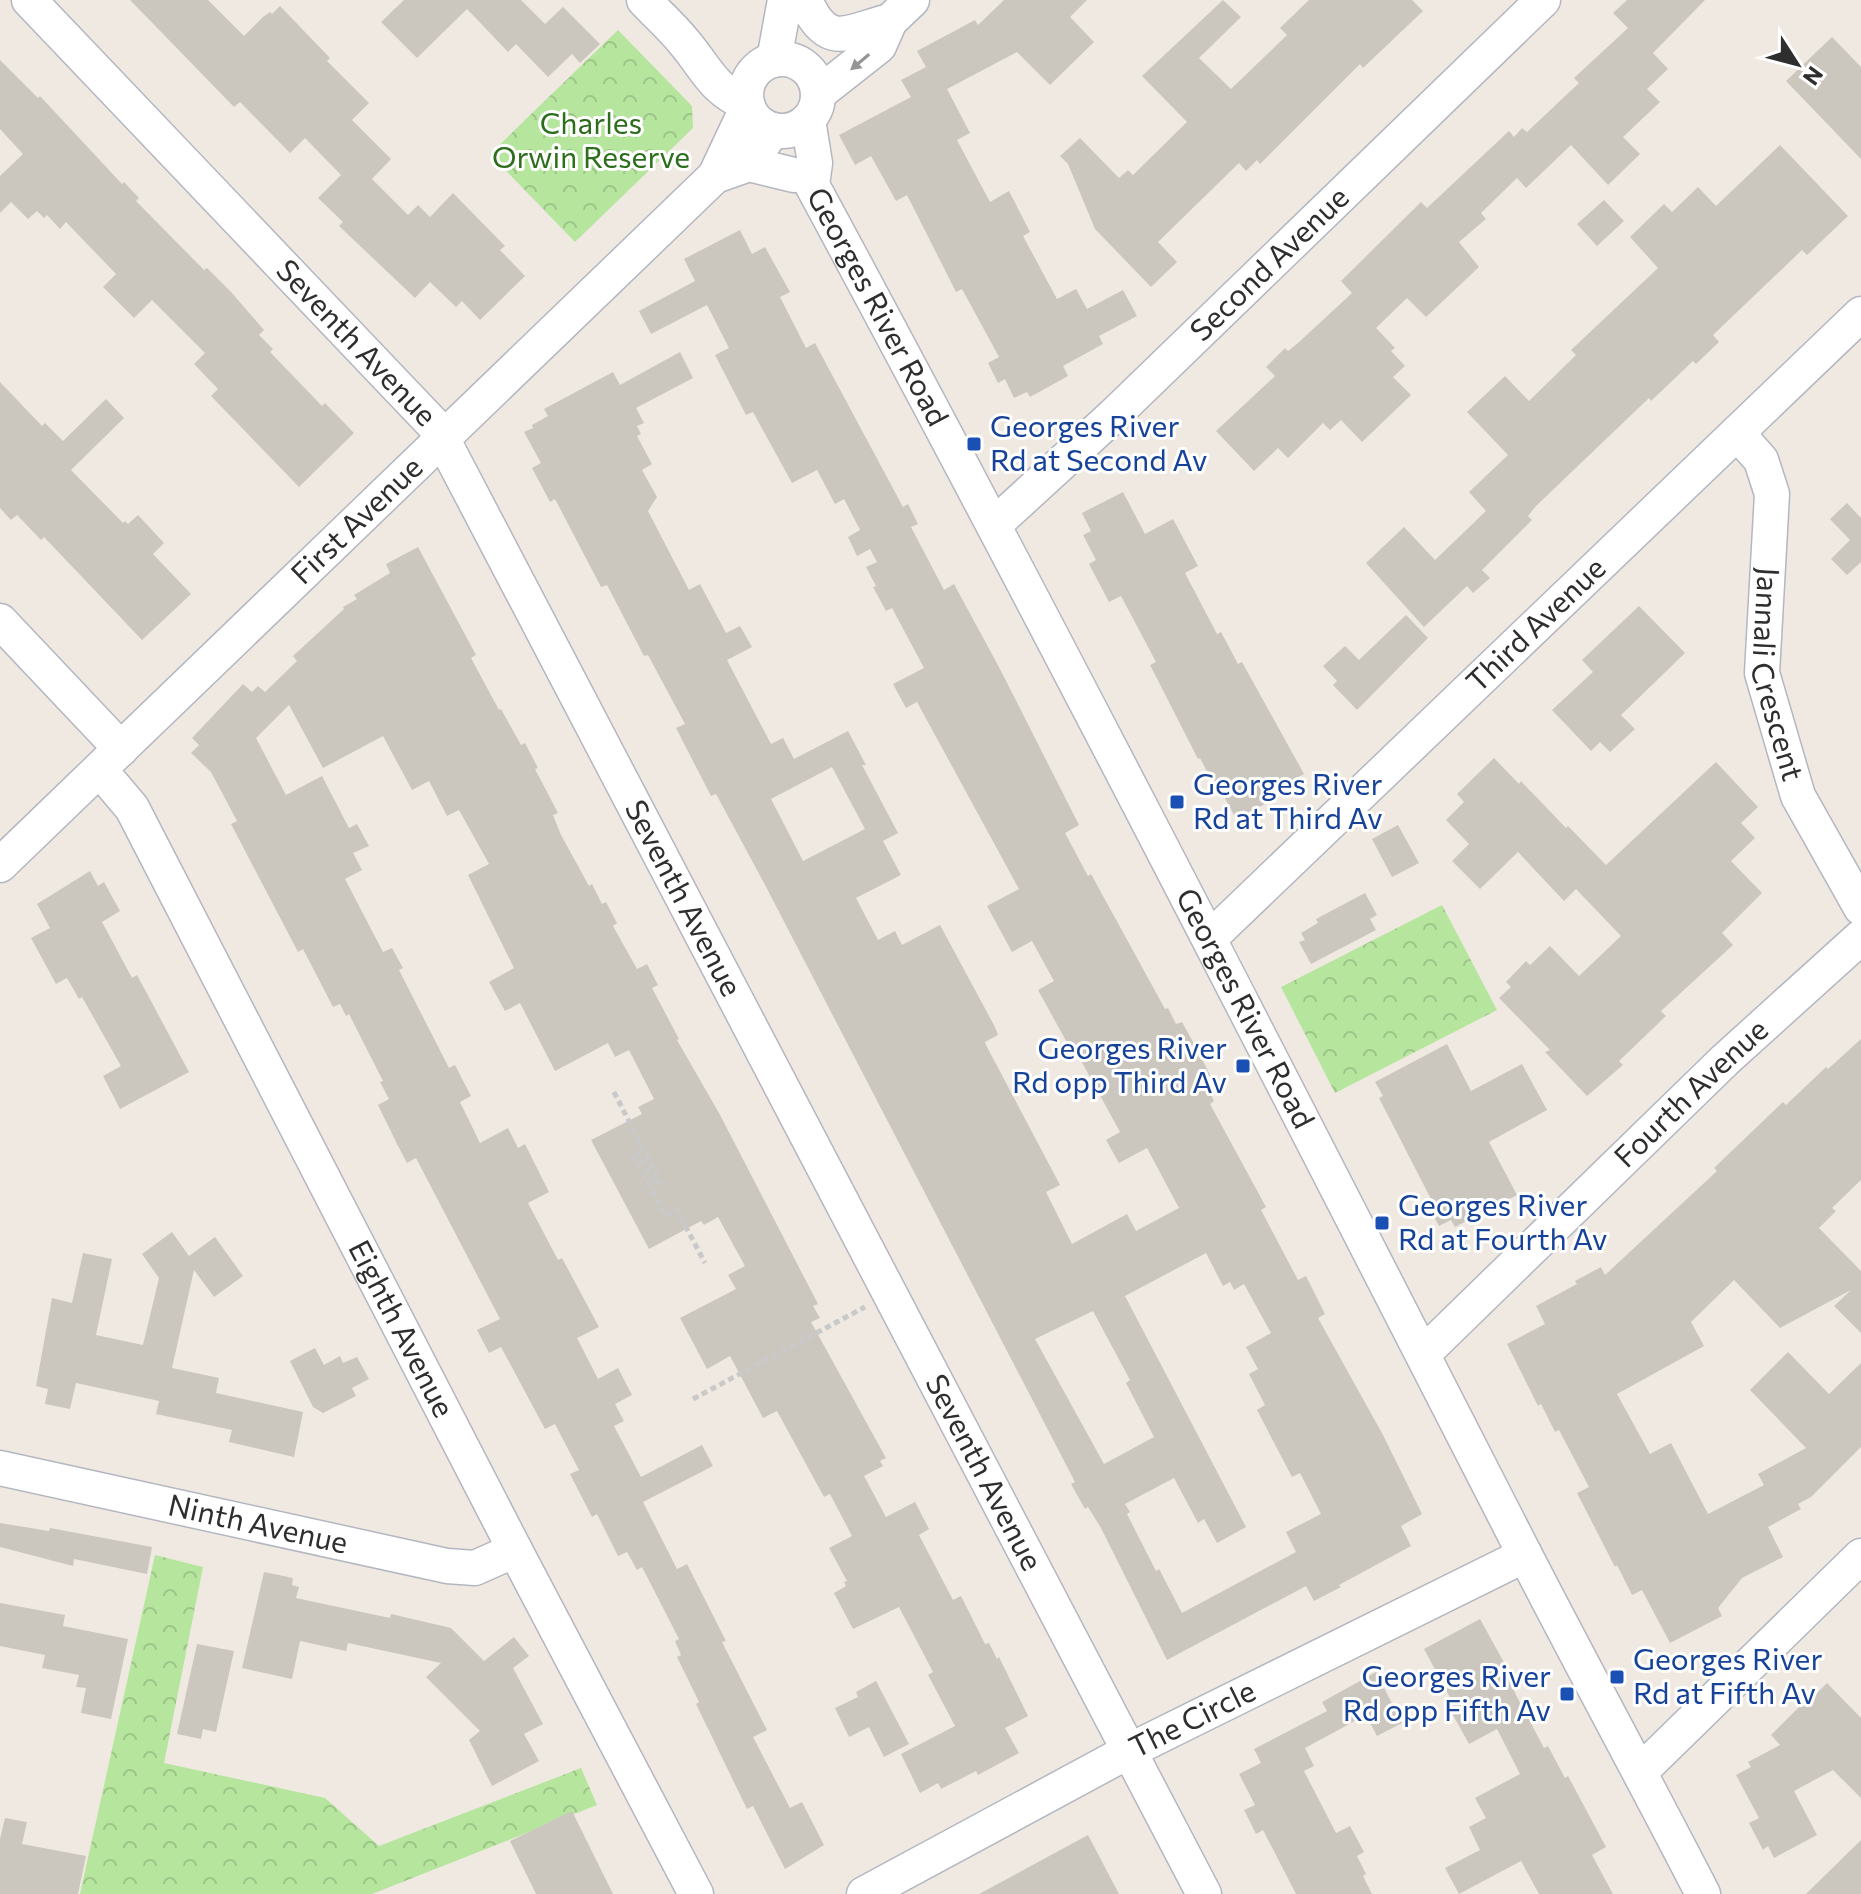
<svg xmlns="http://www.w3.org/2000/svg" width="1861" height="1894" font-family="Commissioner,sans-serif">
	<style>
		.forest { fill: url(#forest-crowns) }
		.building { fill: #cbc7bf; fill-rule: evenodd }
		.lines { fill: none; stroke-linecap: round; stroke-linejoin: round }
		.minor-casing { stroke: #b4b7c1; stroke-width: 37 }
		.path { stroke: #c9c9c9; stroke-width: 5; stroke-dasharray: 6 4; stroke-linecap: butt }
		.minor { stroke: #fff; stroke-width: 34 }
		.oneway { fill: #969696 }
		.transit-dot { fill: #1a4fb4; stroke: #fff; stroke-width: 3 }
		.labels { text-anchor: middle; stroke-width: 6; stroke-linejoin: round; paint-order: stroke }
		.park-label { font-size: 30px; fill: #2c6e1b; stroke: #fff }
		.street-label { font-size: 30px; fill: #2e2e2e; stroke: #fff }
		.transit-label { font-size: 30px; fill: #164399; stroke: #fff; text-anchor: start }
	</style>
	<defs>
		<pattern id="forest-crowns" width="20" height="18" patternUnits="userSpaceOnUse" patternTransform="scale(2)"><rect width="20" height="18" fill="#b6e59e"/><path d="M2 6a3 3 0 1 1 6 0M12 15a3 3 0 1 1 6 0" fill="none" stroke="#9dc588"/></pattern>
	</defs>
	<rect width="100%" height="100%" fill="#efe9e1"/>
	<g class="forest">
		<polygon points="618,30 692,106 693,128 575,242 490,154"/>
		<polygon points="1442,905 1497,1010 1335,1093 1281,987"/>
		<polygon points="155,1555 203,1567 164,1763 325,1798 379,1846 581,1768 597,1805 372,1894 80,1894"/>
	</g>
	<g class="building">
		<polygon points="130,0 208,0 244,36 263,17 270,12 272,14 280,6 330,58 327,61 369,103 352,120 391,159 372,179 408,215 418,205 430,217 453,193 505,246 500,250 525,276 480,320 462,301 456,307 430,282 415,298 339,226 343,222 318,198 341,175 305,138 290,153 240,102 234,107"/>
		<polygon points="404,0 521,0 545,24 563,7 600,44 580,63 572,54 548,77 516,44 508,52 467,9 417,58 381,22"/>
		<polygon points="1004,0 1087,0 1070,17 1094,42 1050,85 1017,52 947,89 970,133 957,140 990,202 1009,191 1030,232 1023,236 1057,299 1076,289 1087,309 1123,290 1137,316 1099,336 1103,344 1063,366 1068,376 1030,397 1027,392 1014,398 1005,379 998,383 988,363 999,357 962,289 956,292 907,195 896,201 871,156 855,165 839,135 911,97 901,80 926,67 917,51 975,20 978,25"/>
		<polygon points="1223,0 1241,17 1199,58 1231,89 1287,35 1280,28 1309,0 1412,0 1423,11 1363,68 1360,64 1260,164 1257,160 1246,171 1239,163 1158,242 1177,262 1151,287 1095,229 1068,164 1060,156 1080,138 1119,178 1128,170 1133,175 1187,122 1142,76"/>
		<polygon points="1627,0 1705,0 1653,53 1668,69 1647,89 1660,102 1623,137 1640,154 1608,185 1571,145 1526,188 1517,178 1481,213 1486,219 1459,242 1479,267 1426,317 1407,298 1376,328 1395,348 1391,351 1405,366 1393,377 1411,395 1362,442 1341,420 1330,430 1323,423 1288,458 1278,448 1254,471 1216,431 1275,376 1266,367 1285,348 1288,351 1298,343 1352,293 1341,281 1421,202 1427,208 1509,131 1514,137 1522,128 1527,132 1579,83 1574,78 1628,28 1613,13"/>
		<polygon points="1832,37 1861,67 1861,159 1786,81"/>
		<polygon points="0,60 38,98 40,96 122,184 124,182 139,198 136,201 204,270 207,268 231,292 264,330 259,335 273,349 270,352 322,406 325,403 354,433 299,487 211,396 218,389 194,364 205,353 152,300 134,318 103,287 116,274 66,222 60,229 47,215 44,218 37,211 28,219 11,202 0,213 0,176 23,154 0,129"/>
		<polygon points="1780,145 1848,216 1807,255 1802,250 1713,335 1719,342 1696,364 1693,361 1651,401 1649,398 1536,506 1528,516 1532,520 1482,570 1490,578 1473,593 1467,586 1424,627 1366,563 1404,527 1435,560 1486,511 1469,492 1508,455 1467,412 1505,376 1529,401 1576,355 1571,350 1658,268 1630,237 1664,204 1672,212 1698,187 1716,206"/>
		<polygon points="1604,200 1624,221 1597,246 1577,224"/>
		<path d="M740,230L752,254L765,247L790,292L780,297L806,348L815,343L903,507L908,504L918,524L911,527L944,590L954,584L1000,669L1079,825L1065,833L1088,876L1091,874L1165,1009L1168,1008L1176,1024L1182,1022L1199,1053L1211,1077L1204,1081L1214,1101L1210,1104L1266,1207L1261,1210L1298,1280L1306,1276L1325,1314L1318,1318L1383,1435L1422,1514L1401,1526L1411,1546L1339,1585L1341,1587L1314,1601L1306,1586L1167,1660L1101,1528L1088,1507L1085,1509L1071,1484L1075,1482L764,883L716,794L711,796L676,728L685,724L648,655L644,656L607,585L601,587L555,499L550,502L532,468L541,463L524,432L533,428L532,425L548,416L544,409L613,372L620,385L680,352L693,378L636,408L644,423L637,426L641,434L637,436L652,464L642,470L657,497L648,511L689,590L700,584L726,633L740,626L752,647L727,660L771,744L783,738L794,759L848,731L866,765H862L898,833L883,841L901,875L856,898L878,940L895,931L902,945L940,925L995,1027L998,1035L985,1042L986,1045L1060,1185L1046,1192L1072,1244L1127,1214L1136,1231L1179,1208L1147,1148L1119,1163L1106,1140L1120,1132L1073,1046L1070,1048L1038,990L1054,981L1032,941L1012,952L987,906L1019,889L917,702L906,708L893,684L924,668L892,608L886,611L873,587L876,586L866,567L877,562L870,549L857,556L848,537L860,530L844,499L835,504L817,470L792,483L753,412L746,415L715,355L729,348L707,305L651,334L639,311L695,281L684,259ZM832,767L865,829L803,861L771,799ZM1206,1253L1223,1286L1230,1282L1234,1290L1244,1284L1271,1333L1246,1347L1258,1369L1249,1374L1265,1405L1257,1410L1292,1477L1300,1473L1321,1514L1286,1532L1296,1552L1182,1613L1159,1569L1156,1571L1127,1514L1130,1512L1125,1504L1174,1478L1198,1523L1204,1519L1217,1543L1246,1527L1125,1296ZM1093,1311L1130,1380L1126,1383L1154,1437L1104,1464L1035,1339Z"/>
		<polygon points="0,382 42,426 45,423 63,441 106,399 124,418 71,470 123,523 125,521 128,524 138,515 164,543 153,554 191,594 142,640 44,537 41,540 17,515 11,520 0,508"/>
		<polygon points="1123,492 1145,534 1173,519 1198,566 1185,573 1217,634 1221,632 1238,664 1242,662 1304,774 1272,791 1276,798 1246,814 1244,810 1234,815 1220,789 1217,791 1200,758 1198,759 1150,665 1156,662 1121,596 1109,602 1089,564 1096,560 1083,535 1091,531 1082,513"/>
		<polygon points="1847,503 1861,518 1861,562 1847,575 1831,559 1850,540 1830,519"/>
		<polygon points="418,547 476,655 471,658 499,710 501,709 521,745 525,743 538,768 535,769 558,813 553,815 561,835 589,886 592,884 602,904 606,902 617,923 613,926 637,969 647,964 658,985 652,988 679,1039 677,1040 719,1113 818,1304 813,1306 820,1318 811,1322 886,1458 880,1461 883,1466 864,1476 886,1517 915,1502 929,1529 919,1535 953,1600 961,1596 985,1644 989,1643 997,1659 999,1657 1028,1716 1005,1728 1019,1753 978,1775 976,1771 941,1789 938,1783 920,1793 901,1754 955,1726 928,1675 933,1672 899,1607 853,1629 834,1593 846,1586 844,1582 847,1581 829,1548 852,1536 830,1494 824,1497 777,1411 763,1418 730,1356 707,1369 680,1318 736,1289 728,1275 745,1266 718,1217 704,1225 701,1221 649,1249 591,1140 642,1114 638,1107 654,1099 629,1050 615,1057 608,1043 555,1071 520,1003 505,1011 489,982 514,968 468,875 489,864 459,810 447,816 429,781 412,790 383,736 323,768 289,705 256,738 286,795 322,776 349,828 357,824 369,846 353,853 362,870 345,879 383,952 392,948 403,968 399,970 449,1068 455,1065 471,1096 460,1102 480,1143 508,1128 518,1148 525,1144 549,1192 528,1203 558,1260 562,1258 599,1327 577,1338 598,1379 618,1368 632,1395 615,1404 624,1421 614,1426 641,1477 702,1445 713,1466 643,1502 677,1569 687,1564 726,1641 722,1642 767,1730 753,1737 790,1808 802,1802 824,1845 785,1869 753,1806 747,1809 696,1704 699,1702 677,1657 681,1655 675,1641 679,1639 642,1567 637,1570 627,1552 618,1556 597,1514 592,1517 570,1474 579,1470 555,1424 545,1429 501,1347 489,1353 477,1330 500,1319 416,1158 407,1163 397,1144 378,1105 389,1099 380,1082 383,1081 349,1014 346,1016 340,1004 333,1007 303,949 298,952 231,824 237,821 211,772 191,753 199,745 192,738 243,684 252,692 258,686 265,692 297,661 293,656 344,609 343,607 357,599 354,595 390,573 386,564"/>
		<polygon points="1639,606 1685,653 1621,715 1635,729 1610,752 1600,742 1591,751 1552,710 1593,672 1582,660"/>
		<polygon points="1406,615 1428,638 1357,710 1333,685 1337,681 1323,666 1345,646 1359,660"/>
		<polygon points="1494,758 1519,784 1521,781 1566,828 1568,826 1606,865 1716,762 1758,807 1741,823 1755,838 1731,861 1762,893 1722,933 1733,945 1661,1011 1666,1016 1619,1061 1623,1065 1587,1096 1545,1052 1550,1050 1499,998 1511,987 1506,982 1526,961 1530,965 1550,946 1579,976 1621,936 1576,889 1564,901 1518,852 1480,889 1452,861 1469,844 1446,820 1464,802 1457,794"/>
		<polygon points="1398,825 1419,863 1392,877 1372,839"/>
		<polygon points="90,871 98,886 104,882 120,911 102,922 132,978 137,975 189,1072 120,1109 103,1076 121,1066 82,997 79,999 67,978 56,984 31,938 50,928 37,904"/>
		<polygon points="1365,893 1377,915 1370,919 1376,930 1311,964 1299,942 1305,940 1301,933 1318,923 1316,919"/>
		<polygon points="1861,1039 1861,1180 1832,1208 1836,1211 1819,1228 1861,1271 1861,1333 1834,1306 1851,1290 1780,1328 1734,1280 1691,1322 1704,1346 1617,1394 1650,1454 1671,1443 1708,1514 1764,1485 1758,1474 1806,1448 1750,1390 1788,1352 1829,1394 1861,1363 1861,1447 1811,1497 1798,1504 1801,1509 1768,1527 1783,1557 1742,1578 1718,1608 1722,1616 1670,1643 1642,1590 1632,1595 1617,1565 1615,1567 1577,1493 1589,1487 1559,1430 1555,1432 1541,1404 1538,1406 1507,1344 1545,1324 1536,1306 1577,1284 1575,1281 1601,1267 1605,1275 1717,1171 1714,1168 1783,1102 1786,1105 1826,1067 1828,1069"/>
		<polygon points="1447,1044 1471,1091 1522,1064 1547,1110 1489,1142 1517,1195 1455,1227 1451,1220 1439,1226 1427,1204 1432,1201 1379,1098 1383,1096 1375,1082"/>
		<polygon points="172,1232 189,1256 215,1237 243,1276 214,1297 194,1270 172,1368 219,1378 216,1393 303,1412 294,1457 229,1442 232,1430 156,1414 159,1401 76,1383 70,1409 45,1404 48,1389 36,1386 52,1298 72,1303 83,1253 112,1259 96,1335 143,1345 159,1278 142,1254"/>
		<polygon points="315,1348 324,1365 340,1356 343,1363 357,1357 369,1379 352,1388 356,1396 323,1413 313,1407 290,1361"/>
		<polygon points="0,1523 49,1531 50,1528 152,1547 147,1574 74,1559 73,1566 0,1547"/>
		<polygon points="264,1572 293,1578 292,1585 299,1587 296,1598 390,1618 391,1614 451,1628 484,1661 514,1637 529,1656 513,1668 543,1724 524,1734 539,1761 492,1786 469,1740 480,1731 426,1677 441,1663 348,1643 346,1651 300,1641 292,1679 242,1668"/>
		<polygon points="0,1603 65,1615 63,1626 128,1639 111,1719 81,1713 86,1688 76,1687 79,1675 42,1668 45,1655 0,1646"/>
		<polygon points="1480,1619 1506,1666 1503,1667 1517,1697 1544,1748 1548,1746 1565,1778 1568,1776 1606,1847 1592,1855 1613,1894 1539,1894 1521,1861 1459,1894 1445,1868 1480,1850 1469,1827 1486,1818 1475,1798 1520,1774 1497,1729 1469,1744 1448,1706 1453,1703 1424,1649"/>
		<polygon points="197,1644 234,1651 216,1732 203,1729 201,1739 177,1734"/>
		<polygon points="1376,1672 1402,1723 1377,1736 1366,1715 1305,1748 1314,1766 1304,1771 1336,1833 1350,1826 1364,1852 1357,1856 1366,1874 1363,1876 1372,1894 1296,1894 1263,1830 1256,1834 1244,1810 1255,1805 1239,1774 1261,1763 1254,1749 1327,1711 1322,1702"/>
		<polygon points="876,1681 909,1744 884,1757 869,1727 849,1737 835,1708 858,1697 856,1692"/>
		<polygon points="1827,1683 1861,1718 1861,1798 1833,1770 1794,1791 1817,1835 1774,1858 1768,1846 1763,1850 1749,1823 1759,1818 1736,1775 1751,1767 1748,1762 1780,1745 1771,1735 1810,1696 1812,1698"/>
		<polygon points="572,1811 613,1894 536,1894 510,1841"/>
		<polygon points="5,1818 27,1822 22,1844 86,1856 78,1894 0,1894 0,1839"/>
		<polygon points="1088,1835 1119,1894 979,1894"/>
		<polygon points="1861,1840 1861,1894 1806,1894"/>
	</g>
	<g class="lines">
		<g class="minor-casing">
			<g id="minor">
				<path id="s1" d="M29,0L434,425L443,440L1204,1894"/>
				<path d="M644,0C657,14 672,27 684,42C707,69 712,89 747,104"/>
				<path d="M805,0C828,52 848,31 890,21"/>
				<circle cx="782" cy="95" r="36"/>
				<polyline points="774,60 785,0"/>
				<polyline points="818,94 879,46 890,21 912,0"/>
				<path id="s2" d="M808,120L815,163L812,185C1056,637 1289,1094 1523,1551C1582,1666 1644,1779 1703,1894"/>
				<polyline points="749,164 794,175"/>
				<polyline points="715,176 749,164 773,130"/>
				<path id="s3" d="M1737,433L1761,460L1772,494L1762,673L1798,796L1861,908"/>
				<path id="s4" d="M995,524L1114,415L1543,0"/>
				<polyline points="0,621 121,749"/>
				<path id="s5" d="M100,770L132,808L515,1550L696,1894"/>
				<path id="s6" d="M0,865L715,176L748,106"/>
				<path id="s7" d="M1210,938L1861,314"/>
				<path id="s8" d="M1423,1354L1725,1060L1861,937"/>
				<path id="s9" d="M0,1468L447,1566L475,1568L515,1550"/>
				<polyline points="1640,1772 1861,1556"/>
				<path id="s10" d="M864,1894L1129,1751L1525,1555"/>
			</g>
		</g>
		<g class="path">
			<polyline points="614,1092 660,1182 655,1185 638,1152 633,1155 665,1216 677,1210 705,1263"/>
			<polyline points="693,1399 865,1307"/>
		</g>
		<use href="#minor" class="minor"/>
	</g>
	<defs><path id="oneway-solid" d="M-6-.8H1V-3.2L6.5 0L1 3.2V.8H-6Z" transform="scale(2)"/></defs>
	<use class="oneway" href="#oneway-solid" transform="translate(860 62) rotate(140)"/>
	<g class="transit-dot">
		<rect x="966" y="436" width="16" height="16" rx="4"/>
		<rect x="1169" y="794" width="16" height="16" rx="4"/>
		<rect x="1235" y="1058" width="16" height="16" rx="4"/>
		<rect x="1374" y="1215" width="16" height="16" rx="4"/>
		<rect x="1609" y="1669" width="16" height="16" rx="4"/>
		<rect x="1559" y="1686" width="16" height="16" rx="4"/>
	</g>
	<g class="labels">
		<g class="park-label">
			<text x="591" y="134">Charles<tspan x="591" dy="34">Orwin Reserve</tspan></text>
		</g>
		<g class="street-label">
			<text dy="10" stroke="none"><textPath href="#s4" startOffset="378">Second Avenue</textPath></text>
			<text dy="10" stroke="none"><textPath href="#s2" startOffset="204">Georges River Road</textPath></text>
			<text dy="10" stroke="none"><textPath href="#s1" startOffset="474">Seventh Avenue</textPath></text>
			<text dy="10" stroke="none"><textPath href="#s6" startOffset="496">First Avenue</textPath></text>
			<text dy="10" stroke="none"><textPath href="#s7" startOffset="452">Third Avenue</textPath></text>
			<text dy="10" stroke="none"><textPath href="#s3" startOffset="254">Jannali Crescent</textPath></text>
			<text dy="10" stroke="none"><textPath href="#s1" startOffset="1122">Seventh Avenue</textPath></text>
			<text dy="10" stroke="none"><textPath href="#s2" startOffset="996">Georges River Road</textPath></text>
			<text dy="10" stroke="none"><textPath href="#s8" startOffset="374">Fourth Avenue</textPath></text>
			<text dy="10" stroke="none"><textPath href="#s5" startOffset="636">Eighth Avenue</textPath></text>
			<text dy="10" stroke="none"><textPath href="#s1" startOffset="1770">Seventh Avenue</textPath></text>
			<text dy="10" stroke="none"><textPath href="#s9" startOffset="264">Ninth Avenue</textPath></text>
			<text dy="10" stroke="none"><textPath href="#s10" startOffset="372">The Circle</textPath></text>
		</g>
		<g class="transit-label">
			<text x="990" y="437">Georges River<tspan x="990" dy="34">Rd at Second Av</tspan></text>
			<text x="1193" y="795">Georges River<tspan x="1193" dy="34">Rd at Third Av</tspan></text>
			<text x="1227" y="1059" text-anchor="end">Georges River<tspan x="1227" dy="34">Rd opp Third Av</tspan></text>
			<text x="1398" y="1216">Georges River<tspan x="1398" dy="34">Rd at Fourth Av</tspan></text>
			<text x="1633" y="1670">Georges River<tspan x="1633" dy="34">Rd at Fifth Av</tspan></text>
			<text x="1551" y="1687" text-anchor="end">Georges River<tspan x="1551" dy="34">Rd opp Fifth Av</tspan></text>
		</g>
	</g>
	<g transform="translate(1797 64) rotate(126)" stroke="#ffffff" stroke-width="6" paint-order="stroke">
	<path d="M0-6L14 30L0 20L-14 30Z" fill="#2e2e2e"/>
	<text y="-12" font-size="22" font-weight="bold" text-anchor="middle" fill="#2e2e2e">N</text>
	</g>
</svg>
